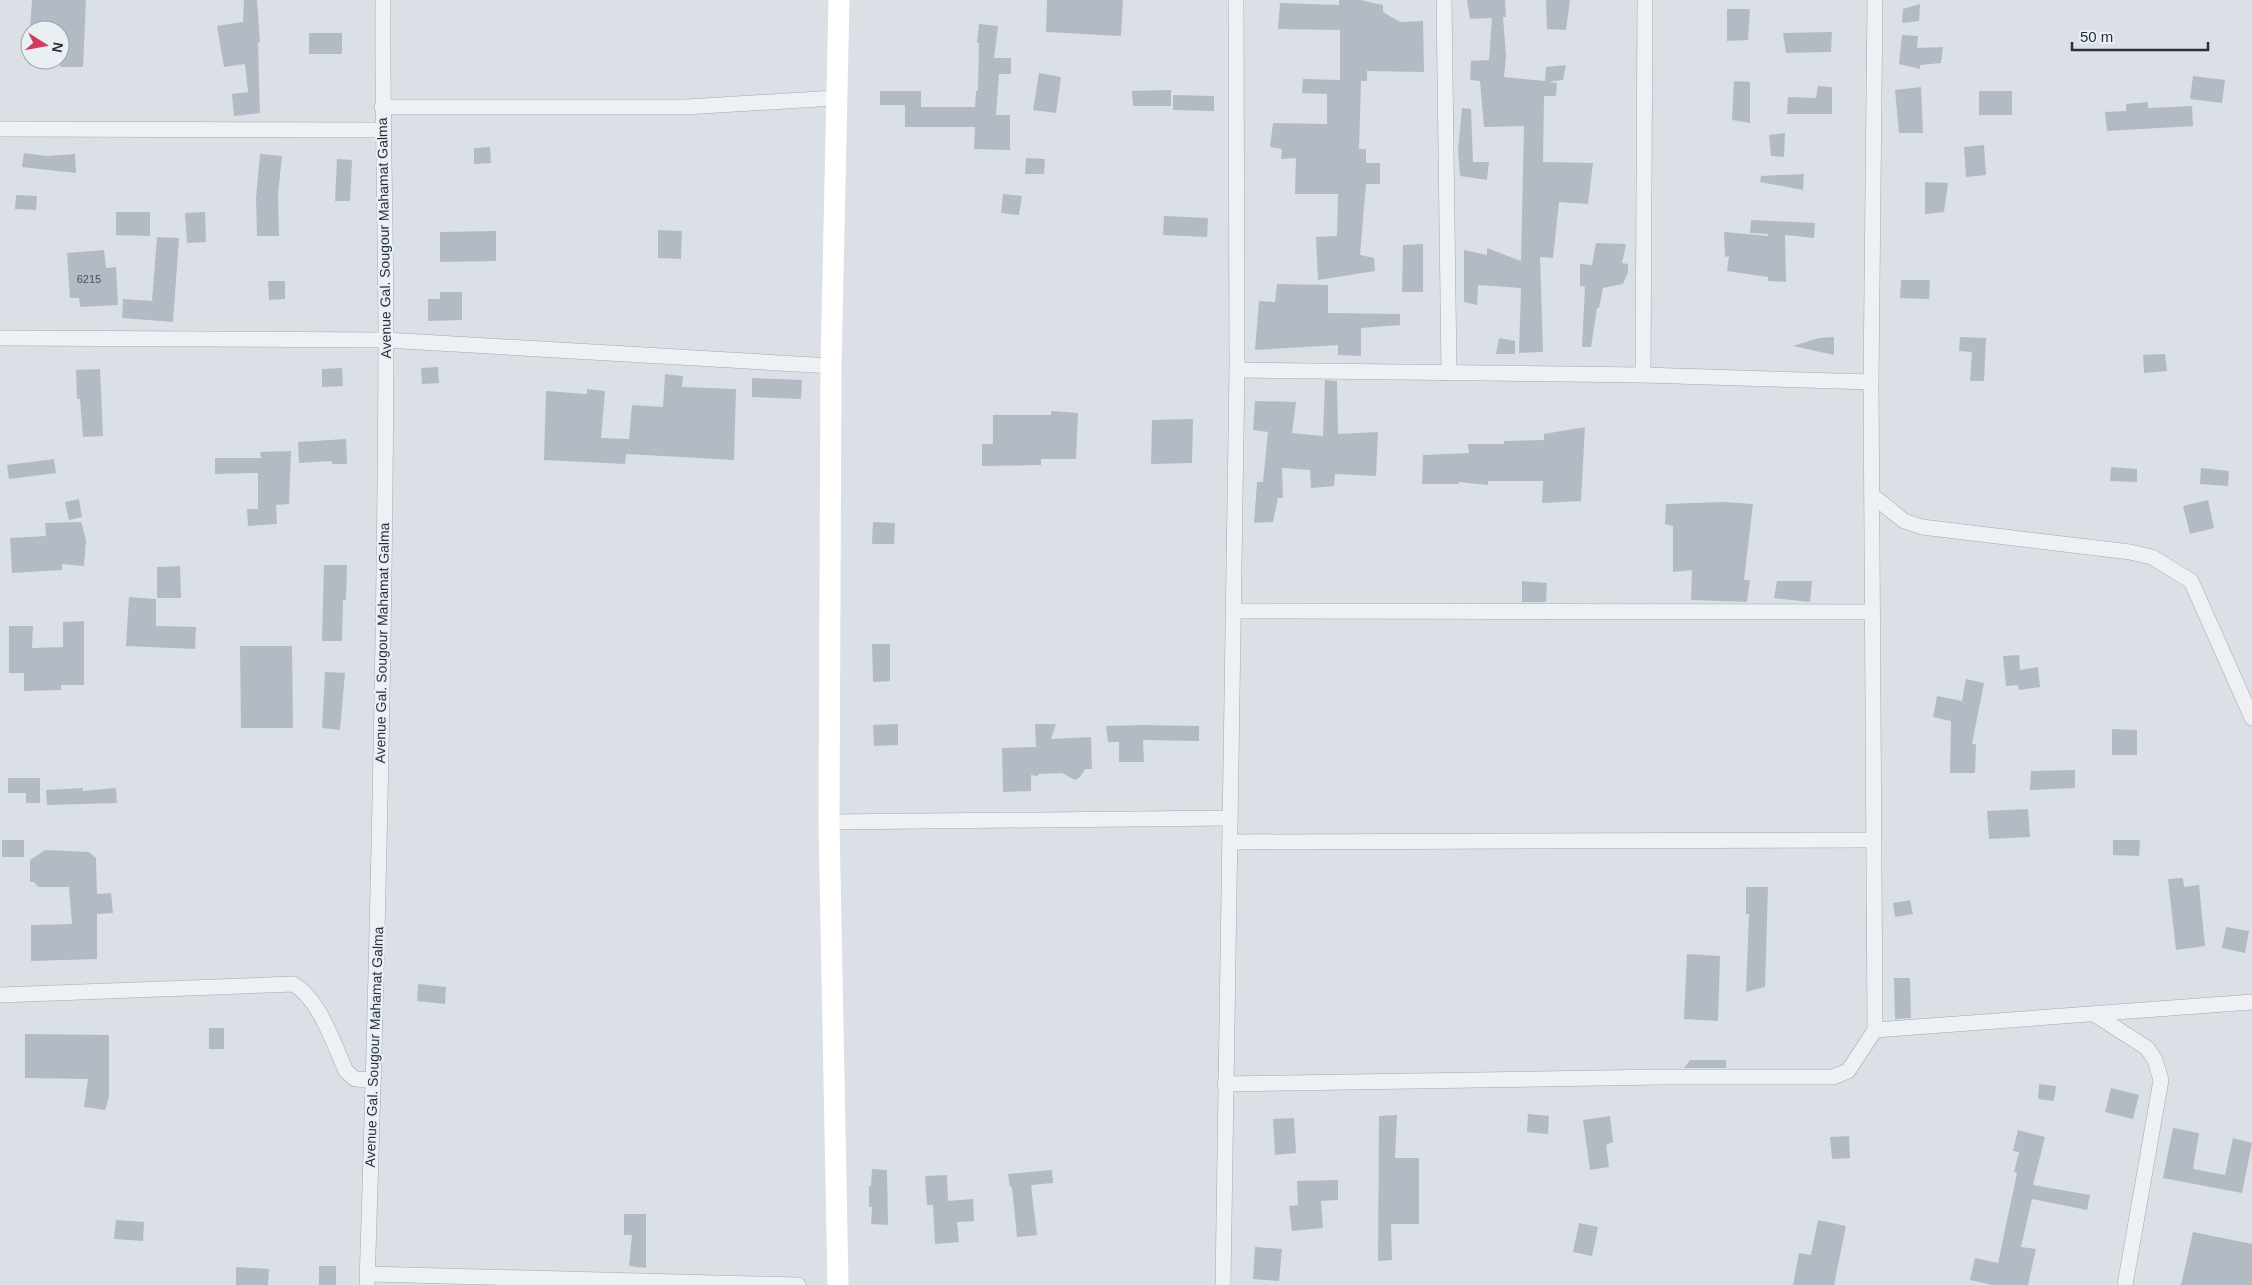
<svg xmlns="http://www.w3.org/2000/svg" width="2252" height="1285" font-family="Arial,sans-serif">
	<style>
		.building { fill: #b2bac3 }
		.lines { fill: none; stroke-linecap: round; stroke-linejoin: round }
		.minor-casing { stroke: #a1a8b0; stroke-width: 16 }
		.minor { stroke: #eef1f4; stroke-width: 15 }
		.secondary { stroke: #fff; stroke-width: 21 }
		.labels { text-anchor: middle; stroke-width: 4.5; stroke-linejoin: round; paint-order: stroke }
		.number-label { font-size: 11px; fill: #48525e }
		.street-label { font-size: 14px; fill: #25303c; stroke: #eaeff4 }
	</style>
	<rect width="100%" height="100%" fill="#dbe0e6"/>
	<g class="building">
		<polygon points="32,0 86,0 83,67 60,67 60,30 30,30"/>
		<polygon points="244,0 257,0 260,42 258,43 260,113 234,116 232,94 248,92 245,64 224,67 217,26 243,22"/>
		<polygon points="1047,0 1123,0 1121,36 1046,32"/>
		<polygon points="1339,0 1360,0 1383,5 1383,12 1400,22 1423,21 1424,72 1367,71 1367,81 1361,81 1359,149 1366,149 1366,163 1380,163 1380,184 1366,184 1360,255 1374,258 1375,271 1318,280 1316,237 1337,236 1338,194 1295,194 1296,158 1281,159 1282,149 1270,147 1273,123 1327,124 1327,94 1302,93 1303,79 1340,80 1340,30 1278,29 1280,3 1339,5"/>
		<polygon points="1467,0 1505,0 1506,17 1503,17 1506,56 1504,77 1545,81 1546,67 1566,65 1563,80 1548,82 1557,83 1556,96 1544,96 1543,162 1593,163 1588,204 1559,202 1553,258 1540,257 1543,352 1519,353 1521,288 1478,285 1477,305 1464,302 1464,250 1487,255 1487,248 1521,261 1524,126 1484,127 1480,81 1470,80 1471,61 1489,60 1492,18 1470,19"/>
		<polygon points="1546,0 1570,0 1566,30 1547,29"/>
		<polygon points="1920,4 1919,21 1902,23 1903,9"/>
		<polygon points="1727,9 1750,9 1748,40 1727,41"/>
		<polygon points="979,24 998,26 994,58 1011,58 1011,74 999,74 996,115 1010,115 1010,150 974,149 975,127 905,127 905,105 880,105 880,91 921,91 921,107 975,107 976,91 978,91 979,43 977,43"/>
		<polygon points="1832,32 1831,52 1786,53 1783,33"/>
		<rect x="309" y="33" width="33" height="21"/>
		<polygon points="1902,35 1918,36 1917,48 1943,47 1941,63 1920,65 1920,69 1899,64"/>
		<polygon points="1039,73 1061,77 1056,113 1033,110"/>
		<polygon points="2193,76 2225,80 2222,103 2190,99"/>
		<polygon points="1734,81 1750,82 1750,123 1732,120"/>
		<polygon points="1818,86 1832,87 1832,114 1787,114 1788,97 1816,98"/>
		<polygon points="1921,87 1923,133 1899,133 1895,90"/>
		<polygon points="1171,90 1171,106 1133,106 1132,91"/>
		<rect x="1979" y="91" width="33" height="24"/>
		<polygon points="1173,95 1214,96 1214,111 1173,110"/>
		<polygon points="2148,102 2148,108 2192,106 2193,126 2107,131 2105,112 2126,111 2126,104"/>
		<polygon points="1462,108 1471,109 1473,162 1489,162 1487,180 1460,176 1458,150"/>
		<polygon points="1785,133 1784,157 1771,156 1769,135"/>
		<polygon points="1984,145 1986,175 1966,177 1964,147"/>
		<polygon points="490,147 491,163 474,164 474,148"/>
		<polygon points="24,153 47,156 75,154 76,173 22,167"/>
		<polygon points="260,154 282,156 278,194 279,236 257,236 256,198"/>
		<polygon points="1026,158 1045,159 1044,174 1025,174"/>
		<polygon points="337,159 352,160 350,201 335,201"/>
		<polygon points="1804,174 1803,190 1760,182 1761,176"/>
		<polygon points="1925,182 1948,183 1944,212 1925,214"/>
		<polygon points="1003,194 1022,196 1019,215 1001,213"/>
		<polygon points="16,195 37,196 36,210 15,209"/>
		<polygon points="116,212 150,212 150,236 116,235"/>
		<polygon points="205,212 206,242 187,243 185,213"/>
		<polygon points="1164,216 1208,218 1207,237 1163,235"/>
		<polygon points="1751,220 1815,223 1814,238 1785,235 1786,282 1768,281 1768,277 1727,271 1729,256 1725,257 1724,232 1768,236 1768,234 1750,233"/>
		<polygon points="658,230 682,231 681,259 658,258"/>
		<polygon points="496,231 496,261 440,262 440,232"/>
		<polygon points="157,237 179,238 173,322 122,318 123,299 152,301"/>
		<polygon points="1596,243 1626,244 1622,263 1628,264 1628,272 1623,284 1603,288 1599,308 1597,308 1591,347 1582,347 1585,287 1580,286 1580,264 1592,265"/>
		<polygon points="1423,244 1423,292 1402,292 1403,245"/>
		<polygon points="104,250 106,268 116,267 118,305 80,307 79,298 70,298 67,253"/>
		<polygon points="1901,280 1930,280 1929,299 1900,298"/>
		<polygon points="268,281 285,281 285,299 269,300"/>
		<polygon points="1277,284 1328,285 1328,313 1400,314 1400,325 1361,328 1361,356 1338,355 1338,345 1255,350 1259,301 1275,302"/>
		<polygon points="440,292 462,292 462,320 428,321 428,299 440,299"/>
		<polygon points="1834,337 1834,355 1793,346 1819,338"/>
		<polygon points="1960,337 1986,338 1984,381 1970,381 1972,352 1959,351"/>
		<polygon points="1499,338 1515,341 1515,354 1496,354"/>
		<polygon points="2165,354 2167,371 2144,373 2143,355"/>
		<polygon points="438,367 439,383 422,384 421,368"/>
		<polygon points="342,368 343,386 322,387 322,369"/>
		<polygon points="100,369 103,436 83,437 80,399 77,399 76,370"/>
		<polygon points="665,374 683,376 682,387 736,389 734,460 626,454 625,464 544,460 546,391 587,394 587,389 605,391 601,438 629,439 632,405 663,407"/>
		<polygon points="752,378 802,380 801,399 752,397"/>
		<polygon points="1325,380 1337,381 1338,434 1378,432 1376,476 1335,474 1334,486 1311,488 1310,470 1282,468 1283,498 1278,498 1273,522 1254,523 1257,482 1263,482 1268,432 1253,430 1255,401 1296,402 1292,433 1323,436"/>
		<polygon points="1051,411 1078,413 1076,459 1041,459 1041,465 982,466 982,444 993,444 993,415 1051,415"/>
		<polygon points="1193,419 1192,463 1151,464 1152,420"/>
		<polygon points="1585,427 1581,501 1542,503 1543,481 1488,481 1488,485 1459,482 1459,484 1422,484 1423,455 1469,453 1468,444 1504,444 1504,441 1544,440 1544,434"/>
		<polygon points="346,439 347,464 332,464 332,461 299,463 298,442"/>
		<polygon points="291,451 289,504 276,505 277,524 248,526 247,509 258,509 258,473 215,474 215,458 261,458 260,452"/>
		<polygon points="54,459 56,473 9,479 7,465"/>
		<polygon points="2111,467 2137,469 2137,482 2110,481"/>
		<polygon points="2201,468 2229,471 2228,486 2200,484"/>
		<polygon points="79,499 82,517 69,520 65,502"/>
		<polygon points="2208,500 2214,528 2190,534 2183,506"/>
		<polygon points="1723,502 1753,504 1744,580 1750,580 1747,602 1691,600 1692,570 1673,572 1673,526 1665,524 1666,504"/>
		<polygon points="81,522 86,540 84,566 62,564 62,570 12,573 10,538 46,536 45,523"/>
		<polygon points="873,522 895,523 894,544 872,544"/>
		<polygon points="324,565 347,565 346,600 343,600 342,641 322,641"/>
		<polygon points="180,566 181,598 157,598 157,567"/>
		<polygon points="1522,581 1547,583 1546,602 1522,602"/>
		<polygon points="1777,581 1812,581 1810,602 1774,598"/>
		<polygon points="129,597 156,599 156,626 196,627 195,649 126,646"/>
		<polygon points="84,621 84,685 61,685 61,690 24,691 24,673 9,673 9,626 33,626 32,648 63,647 63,622"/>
		<polygon points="872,644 890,644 890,681 873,682"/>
		<polygon points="240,646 292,646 293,728 241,728"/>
		<polygon points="2019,655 2020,670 2038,667 2040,687 2019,690 2018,685 2006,686 2003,656"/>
		<polygon points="325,672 345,673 340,730 322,728"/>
		<polygon points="1966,679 1984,683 1972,744 1976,744 1975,773 1950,773 1951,721 1933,717 1937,696 1962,701"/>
		<polygon points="898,724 898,745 874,746 873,725"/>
		<polygon points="1035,724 1056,724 1051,739 1091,737 1092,769 1085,769 1080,777 1075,780 1062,773 1038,774 1038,776 1031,775 1031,791 1003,792 1002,748 1036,747"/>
		<polygon points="1143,725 1199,726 1199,741 1143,740 1144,762 1119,762 1119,742 1108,742 1106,726"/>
		<polygon points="2112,729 2137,730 2137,755 2112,755"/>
		<polygon points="2075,770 2075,788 2030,790 2031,771"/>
		<polygon points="8,778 40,778 40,803 26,803 26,793 8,793"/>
		<polygon points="83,788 83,791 116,788 117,803 47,805 46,790"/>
		<polygon points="2028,809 2030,837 1989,839 1987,811"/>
		<rect x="2" y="840" width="22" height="17"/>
		<polygon points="2113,840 2140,840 2139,856 2113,855"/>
		<polygon points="45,850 89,852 96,858 97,894 111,893 113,913 97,914 97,959 31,961 31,925 72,924 69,887 38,887 34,882 30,882 30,860"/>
		<polygon points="2183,878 2184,887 2199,885 2205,946 2176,950 2168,879"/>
		<polygon points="1746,887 1768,887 1765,987 1746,992 1749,914 1746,914"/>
		<polygon points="1910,900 1913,914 1895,917 1893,903"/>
		<polygon points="2226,927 2249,931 2245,953 2222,948"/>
		<polygon points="1687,954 1720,956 1718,1021 1684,1019"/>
		<polygon points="1894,978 1910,978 1911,1018 1895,1019"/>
		<polygon points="418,984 446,987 445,1004 417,1001"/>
		<rect x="209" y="1028" width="15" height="21"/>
		<polygon points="25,1034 109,1035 109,1097 105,1110 84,1107 88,1079 25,1078"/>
		<polygon points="1690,1060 1726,1060 1726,1068 1684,1068"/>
		<polygon points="2039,1084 2056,1086 2054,1101 2038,1099"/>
		<polygon points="2111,1088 2139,1095 2133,1119 2105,1112"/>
		<polygon points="1528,1114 1549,1116 1548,1134 1527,1132"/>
		<polygon points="1397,1115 1395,1158 1419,1158 1419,1224 1391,1224 1392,1260 1378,1261 1379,1116"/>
		<polygon points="1610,1116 1613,1142 1606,1145 1609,1167 1590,1170 1583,1120"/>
		<polygon points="1294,1118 1296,1153 1275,1155 1273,1119"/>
		<polygon points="2173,1128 2199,1133 2193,1169 2225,1175 2233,1138 2252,1143 2242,1193 2163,1178"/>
		<polygon points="2018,1130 2045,1137 2033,1185 2090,1195 2087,1210 2032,1199 2021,1247 2036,1249 2028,1285 1992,1285 1970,1280 1975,1258 1998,1263 2017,1173 2014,1172 2019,1152 2013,1151"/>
		<polygon points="1849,1136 1850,1158 1832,1159 1830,1137"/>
		<polygon points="872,1169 887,1170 888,1225 871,1224 872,1207 869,1207 869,1186 871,1186"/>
		<polygon points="1052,1170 1053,1183 1031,1185 1037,1235 1017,1237 1012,1187 1010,1187 1008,1174"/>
		<polygon points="947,1175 948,1201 973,1199 974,1221 957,1222 959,1242 935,1244 933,1205 927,1205 925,1176"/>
		<polygon points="1338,1180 1338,1200 1321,1201 1323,1228 1292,1231 1289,1206 1298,1205 1297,1181"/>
		<polygon points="624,1214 646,1214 646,1268 629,1266 632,1235 624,1235"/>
		<polygon points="116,1220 144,1222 143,1241 114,1239"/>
		<polygon points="1818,1220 1846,1226 1834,1285 1793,1285 1799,1253 1811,1255"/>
		<polygon points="1579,1223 1598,1227 1592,1256 1573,1252"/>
		<polygon points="2193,1232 2252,1244 2252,1285 2181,1285"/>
		<polygon points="1255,1247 1282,1249 1279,1281 1253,1279"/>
		<rect x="319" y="1266" width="17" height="19"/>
		<polygon points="236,1267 269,1269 268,1285 236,1285"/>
	</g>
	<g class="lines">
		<g class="minor-casing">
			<g id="minor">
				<polyline points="1444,0 1449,373"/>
				<polyline points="382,107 686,107 836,98"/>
				<polyline points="0,129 382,130"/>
				<polyline points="0,338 386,340 831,366"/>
				<polyline points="1237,370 1643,375 1871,382"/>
				<polyline points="1643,375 1645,0"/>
				<polyline points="1872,495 1904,521 1922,527 2130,552 2152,557 2191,581 2252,718"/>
				<polyline points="1234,611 1872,612"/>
				<polyline points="829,822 1230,818"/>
				<polyline points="1230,842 1874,840"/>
				<path d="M0,995L293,984C320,999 333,1043 346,1071L355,1079L374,1080"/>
				<polyline points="2094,1014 2147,1048 2155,1060 2161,1080 2125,1285"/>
				<polyline points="1875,1030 2252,1002"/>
				<polyline points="1225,1084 1660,1077 1833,1077 1848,1071 1875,1030 1871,382 1875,0"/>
				<polyline points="368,1274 798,1285"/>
				<path d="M367,1285C377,971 385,657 386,342C386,228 382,114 383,0"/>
				<polyline points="1223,1285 1237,370 1236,0"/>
			</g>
		</g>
		<use href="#minor" class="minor"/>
		<polyline class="secondary" points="838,1285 829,822 831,366 839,0"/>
	</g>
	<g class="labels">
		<g class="number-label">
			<text x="89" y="283">6215</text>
		</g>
		<g class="street-label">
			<text transform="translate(384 238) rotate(-91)" y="5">Avenue Gal. Sougour Mahamat Galma</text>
			<text transform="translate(382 643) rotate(-89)" y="5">Avenue Gal. Sougour Mahamat Galma</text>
			<text transform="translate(374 1047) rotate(-88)" y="5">Avenue Gal. Sougour Mahamat Galma</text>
		</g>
	</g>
	<g transform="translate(45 45) rotate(101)"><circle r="24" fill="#eaeff4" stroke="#9ba3aa"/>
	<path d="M0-4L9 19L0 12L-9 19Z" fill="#d03b60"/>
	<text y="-8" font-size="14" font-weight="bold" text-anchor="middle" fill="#25303c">N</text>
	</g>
	<path d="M2072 42v8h136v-8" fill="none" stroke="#25303c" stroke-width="2.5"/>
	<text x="2080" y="42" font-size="15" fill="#25303c" stroke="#eaeff4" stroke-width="4" paint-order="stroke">50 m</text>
</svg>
